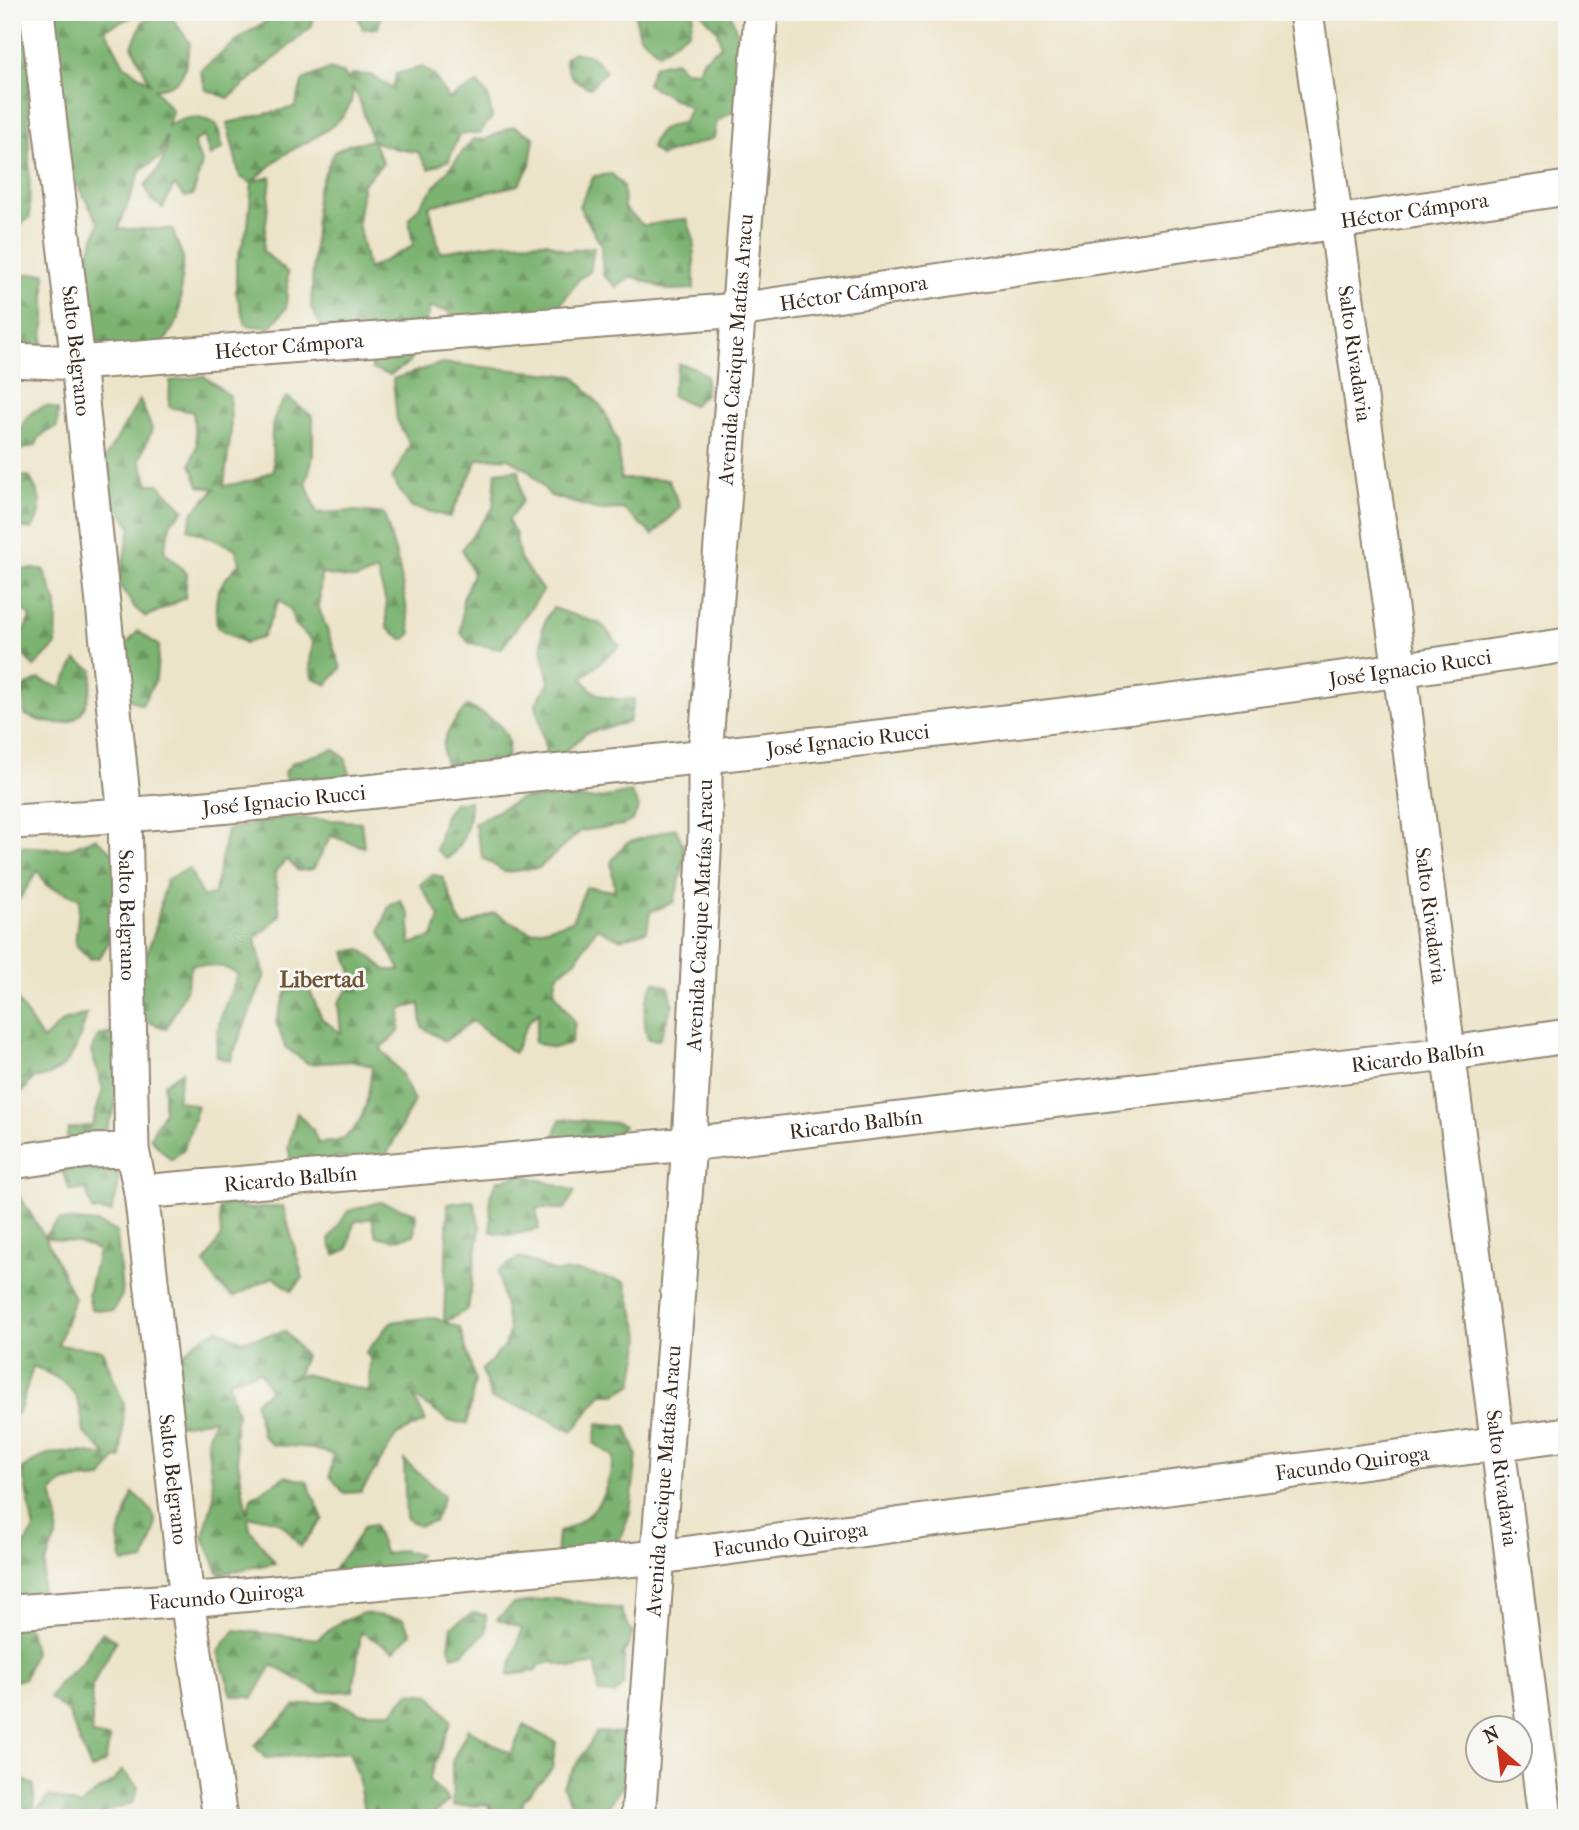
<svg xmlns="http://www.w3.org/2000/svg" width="1579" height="1830" font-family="'IM FELL French Canon',serif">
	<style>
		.forest { fill: url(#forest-firs); stroke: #5c6e48; stroke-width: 2 }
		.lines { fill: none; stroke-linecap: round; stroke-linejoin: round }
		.street-casing { stroke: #948773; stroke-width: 37 }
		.street { stroke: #fff; stroke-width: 33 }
		.labels { text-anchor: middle; stroke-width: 6; stroke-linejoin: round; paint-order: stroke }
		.street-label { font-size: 21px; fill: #3b2a1e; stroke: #f6f6f2 }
		.neighbourhood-label { font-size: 23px; font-weight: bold; fill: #6f5334; stroke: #f6f6f2 }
	</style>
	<defs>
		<pattern id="forest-firs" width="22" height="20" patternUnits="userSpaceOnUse" patternTransform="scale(1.75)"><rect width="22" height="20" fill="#7cb371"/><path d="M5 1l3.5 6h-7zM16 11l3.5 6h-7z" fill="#67925c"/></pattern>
	</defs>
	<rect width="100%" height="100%" fill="#f6f6f2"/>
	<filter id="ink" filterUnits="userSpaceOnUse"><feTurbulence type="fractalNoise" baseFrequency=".0143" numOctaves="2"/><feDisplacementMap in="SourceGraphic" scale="14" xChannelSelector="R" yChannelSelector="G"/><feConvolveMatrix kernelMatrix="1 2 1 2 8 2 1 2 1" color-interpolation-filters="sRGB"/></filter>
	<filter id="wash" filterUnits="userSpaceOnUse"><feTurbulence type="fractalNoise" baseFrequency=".00686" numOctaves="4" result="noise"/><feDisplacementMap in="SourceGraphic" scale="28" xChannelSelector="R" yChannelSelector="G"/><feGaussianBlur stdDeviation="1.57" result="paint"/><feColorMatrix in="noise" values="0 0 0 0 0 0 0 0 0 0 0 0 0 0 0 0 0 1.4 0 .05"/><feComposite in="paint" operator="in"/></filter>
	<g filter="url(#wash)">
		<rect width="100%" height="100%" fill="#ece4c8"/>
		<g class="forest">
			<polygon points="12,12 39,12 40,27 28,95 30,217 12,232"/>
			<path d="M56,12H143L105,29L124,65L150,83L132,46L143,21L168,12L190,43C184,70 187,85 155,89L172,111L168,126C185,116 199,114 217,125L223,148L210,156L204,136L193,142L202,163L193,195L185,197L174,185L163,208L151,200L145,185C161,170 167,156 166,135L161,157L141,170L118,229H172L183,258L179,318L165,341L136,352L89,341L77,290L99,223L69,171L53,49Z"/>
			<polygon points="270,12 313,12 312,26 229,98 206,90 200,71 245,34 270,19"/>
			<polygon points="356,12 382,12 378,28 363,29"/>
			<polygon points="634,12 694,12 690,31 659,53 640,36"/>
			<path d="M700,12H730C744,49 747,74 735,110L717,121L714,138L660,156L651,148C655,130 666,125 683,123L690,108L647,84L654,66L675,61L684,70L698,71L704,59L721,46L717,30Z"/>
			<path d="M573,52L592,56L606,71L590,88C575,81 567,76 565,59Z"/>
			<path d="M422,67L434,75L448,99L478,83L488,96L492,117L480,133L459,134L449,160L429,169L418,152L396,149L373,141L383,163L363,184L358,223L368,269L413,246L409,219L473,139L485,140L513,126L534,137L530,165L519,185L429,206L440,252L499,243L547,242L566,251L594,247L590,272L580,278L544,327L527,309L515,316L492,348L459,343L449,311L430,308L410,362L390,375L372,369L373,351L329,339L311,308L317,192L334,152L350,144L372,140C365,122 363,102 352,87C357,123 306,140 282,156C272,163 263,173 253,181L271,177L263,251L288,273L286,308L270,328L246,325L236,293V263L248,226L252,183L240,177L227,123L295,107L303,80L329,69L345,74L348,80L353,74L371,75L393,89L396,74Z"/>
			<path d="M612,174L623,186L624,208L643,225C658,225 670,219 687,219L694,240V289L668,290L632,276L617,287L603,275L601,245L579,206L594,176Z"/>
			<polygon points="45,273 45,322 40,361 12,364 12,275"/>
			<polygon points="442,363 574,376 604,410 618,444 621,479 668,479 680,507 653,535 623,509 599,510 551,496 529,471 508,458 478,459 450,517 411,507 392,479 410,445 397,420 393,379"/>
			<polygon points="679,364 693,367 706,375 706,393 693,405 671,396"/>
			<path d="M204,376L230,396L231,430L224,486L254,480L274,470C272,443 266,418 287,397L313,417V456L306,483L317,513L354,511L384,514L399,566L411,634L404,640L387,628L386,602L377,571L356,579L321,574L319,608L341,668L327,685L312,677L310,663L313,642L294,623L291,610L279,600L262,638L245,643L217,627C214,593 216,587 240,563L235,548L188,529L193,512L215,489L199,486L191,464L197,445L193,412L169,407L170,381Z"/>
			<polygon points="140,400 152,429 140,459 148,484 158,484 184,510 171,522 164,551 187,574 185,598 146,617 135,608 118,583 131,527 109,495 104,460"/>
			<path d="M47,406L58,410L57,427L40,436L36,445L21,450C16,428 25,411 47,406Z"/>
			<polygon points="519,470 522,501 508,521 515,532 520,559 543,591 501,649 469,643 461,633 463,598 473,574 462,549 493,508 496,472"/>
			<path d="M29,476C41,496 45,508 32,529L19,527L12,517V477Z"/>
			<polygon points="22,569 43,569 57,604 56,645 34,667 21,652 21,636 31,616 12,604 12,573"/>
			<path d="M553,608L601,624L620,646L582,678C595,699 610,700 634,699L629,722L586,733L565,752L547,758L536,703L549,683C544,658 534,630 553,608Z"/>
			<polygon points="138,631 159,646 156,679 142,705 127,698 123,648"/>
			<path d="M76,660L93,670C89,719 73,735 25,715L22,688L39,679L61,688Z"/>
			<path d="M467,706C517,729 517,743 492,789L455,790C438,746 437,742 467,706Z"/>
			<polygon points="334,749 345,758 350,774 290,794 284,773 293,762"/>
			<polygon points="631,792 639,807 633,820 623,825 581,831 539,868 505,872 483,858 474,823 522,798 595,799"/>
			<path d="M470,801C470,824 464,845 447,859L436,850L445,815L454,803Z"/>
			<path d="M286,817L361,822L364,847L331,836L313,869L298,871L287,859L275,872L280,916L255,939L265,975L230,1061L217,1057C214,1021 226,1006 238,974L223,967L192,964L185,992L166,1029L133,1015L135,983L155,931L166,880L189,868L202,896L214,895L227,830Z"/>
			<path d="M675,828C693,858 681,870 674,902L650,912L647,931L620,939L597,928L576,960L557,975L554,991L575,1023L571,1043L553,1048L534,1042L539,1012L528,1022L514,1053L472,1021L445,1041L422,1027L420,1004L401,1009L399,1032L380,1048L401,1073L414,1101L383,1162L368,1169L340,1157L292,1166L288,1147L297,1113L313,1130L318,1143C324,1142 335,1143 340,1140C367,1126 369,1092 372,1066L351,1061L309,1064L285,1047L276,1021L287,991L309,989L322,1019L341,1033L338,1003L355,981L345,952L361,949L386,970H400L380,932L389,906L400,900L410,916V944L433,937L440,916L420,885L432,874L442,877C454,897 450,909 464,927L494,913L531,932L572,921L586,887L615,891L611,862L626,843Z"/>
			<polygon points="95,838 117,856 119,925 100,957 90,959 75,944 80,899 46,885 38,870 19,900 12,894 12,850 15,846 68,849"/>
			<path d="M655,982L669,987L673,1004L659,1040L648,1039C642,1021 644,996 655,982Z"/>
			<path d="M12,992L43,1040L63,1021L87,1014C77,1047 71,1074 33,1079L12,1104Z"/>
			<polygon points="120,1032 116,1104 106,1130 80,1153 66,1148 68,1129 92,1125 103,1089 91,1051 98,1036"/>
			<polygon points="182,1071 177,1100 198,1106 184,1149 171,1160 150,1138 164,1111 164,1084"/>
			<polygon points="560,1119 618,1123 624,1126 615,1136 553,1141"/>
			<polygon points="118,1164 118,1188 112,1212 93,1211 86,1189 70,1191 61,1169"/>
			<polygon points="524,1175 575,1191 565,1209 536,1208 539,1229 512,1235 491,1232 490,1196 498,1180"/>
			<path d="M12,1183L44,1236L59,1220L97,1223L117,1232L122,1295L113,1311L91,1309L88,1294L98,1251C83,1241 62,1242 45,1237L74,1298L58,1345L102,1350L124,1404L121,1459L116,1458L102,1478L65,1481L52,1492L58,1520L57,1535L45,1564L39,1606L12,1607V1564L34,1530L22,1469L47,1454L79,1452L108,1456L84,1433C79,1389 72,1384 33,1366L20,1410L12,1418Z"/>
			<path d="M473,1200L480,1227L468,1309L445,1322L460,1328L475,1380L467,1424L449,1421L413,1396L426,1421L397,1435L361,1492L344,1493L330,1476L333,1454L304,1447L272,1445L262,1435L255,1402L274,1387L269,1388L260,1371L228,1381L237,1414L234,1437L247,1514L251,1498L285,1476L307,1481L323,1519L300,1547C283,1521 278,1517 248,1517L250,1529L275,1563L219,1574L203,1537L214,1496L207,1439L214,1419L162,1428L151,1388L195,1342L218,1329L242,1341L285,1331L305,1356L298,1374L286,1380L305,1374L369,1392L370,1358L366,1352L391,1322L431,1317L444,1321L448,1204Z"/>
			<polygon points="380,1202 416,1213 414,1235 393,1240 376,1236 372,1218 354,1222 348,1249 335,1255 329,1240 348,1211"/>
			<polygon points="228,1203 251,1209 283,1206 303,1278 292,1291 273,1277 233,1297 217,1283 205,1263 221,1236 219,1208"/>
			<polygon points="520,1257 555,1272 578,1271 625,1282 641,1338 633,1384 615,1394 602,1394 572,1432 534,1411 491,1399 482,1370 505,1346 509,1330 498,1271"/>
			<path d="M598,1423L626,1426L637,1455L630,1513L617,1546L556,1558L558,1533C597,1516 606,1499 614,1457L594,1443Z"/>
			<polygon points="404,1460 444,1496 434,1522 419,1526 406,1518"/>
			<path d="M133,1493C166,1519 156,1526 144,1561L123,1563L118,1538Z"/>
			<path d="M374,1525L385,1554L402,1550L419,1555L410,1575L333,1572C342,1556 356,1544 363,1527Z"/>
			<polygon points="555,1598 620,1609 633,1634 624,1654 623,1686 614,1694 599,1693 596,1664 574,1668 552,1662 539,1665 536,1671 508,1675 522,1628 497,1619 513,1604"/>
			<polygon points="363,1613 403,1619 411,1633 394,1651 361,1632 353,1691 320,1692 272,1665 253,1698 232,1695 218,1652 235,1630 317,1639 339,1623"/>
			<polygon points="473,1613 486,1615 486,1633 462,1653 452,1656 449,1647 452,1626"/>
			<polygon points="12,1618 29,1629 34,1652 25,1678 12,1682"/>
			<path d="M103,1632L116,1641L92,1686V1735L110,1738L105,1762L91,1770L68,1712L50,1698C61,1677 66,1679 80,1664C89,1654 93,1642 103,1632Z"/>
			<polygon points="409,1693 430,1695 451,1721 429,1780 449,1800 430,1818 348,1818 364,1813 358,1776 349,1752 265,1758 254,1745 295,1706 333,1700 359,1712 392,1712"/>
			<polygon points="524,1725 556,1742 552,1769 524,1799 519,1818 489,1818 489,1805 453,1806 452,1762 468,1729 511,1754"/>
			<polygon points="597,1732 623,1733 630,1776 609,1804 610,1818 577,1818 563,1786"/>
			<path d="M122,1770L138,1787L133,1803L115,1808L97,1818H12V1775L34,1785V1813L50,1796L81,1806C93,1789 112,1789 122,1770Z"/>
		</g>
	</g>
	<g filter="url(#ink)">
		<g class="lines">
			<g class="street-casing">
				<g id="street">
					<path id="s1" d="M37,12L78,363L125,816L132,1150L141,1192L187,1600L220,1818"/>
					<path id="s2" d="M1306,12L1400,671L1545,1818"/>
					<path id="s3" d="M12,360L78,363L739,310L1567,188"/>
					<path id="s4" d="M12,822C193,813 373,791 552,772C891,738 1230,697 1567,645"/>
					<polyline points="12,1162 89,1151 132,1150"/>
					<path id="s5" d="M141,1192L689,1144L1446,1054L1567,1036"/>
					<path id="s6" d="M12,1612L187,1600L660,1557L1567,1434"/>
					<path id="s7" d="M638,1818L689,1144L705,834V757L761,12"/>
				</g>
			</g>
			<use href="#street" class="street"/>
		</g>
	</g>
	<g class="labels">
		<g class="street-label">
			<text dy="7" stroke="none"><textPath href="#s3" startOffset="1412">Héctor Cámpora</textPath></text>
			<text dy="7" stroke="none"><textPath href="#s3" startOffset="845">Héctor Cámpora</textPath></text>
			<text dy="7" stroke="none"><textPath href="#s3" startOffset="278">Héctor Cámpora</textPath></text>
			<text dy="7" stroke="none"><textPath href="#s7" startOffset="1472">Avenida Cacique Matías Aracu</textPath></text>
			<text dy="7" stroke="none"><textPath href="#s1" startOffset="341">Salto Belgrano</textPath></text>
			<text dy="7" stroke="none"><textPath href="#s2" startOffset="345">Salto Rivadavia</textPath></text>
			<text dy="7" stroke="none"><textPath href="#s4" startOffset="1407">José Ignacio Rucci</textPath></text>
			<text dy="7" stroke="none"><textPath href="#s4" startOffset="840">José Ignacio Rucci</textPath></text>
			<text dy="7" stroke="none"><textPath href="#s4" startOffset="273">José Ignacio Rucci</textPath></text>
			<text dy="7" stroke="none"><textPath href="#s7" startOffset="905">Avenida Cacique Matías Aracu</textPath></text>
			<text dy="7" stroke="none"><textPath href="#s2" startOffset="912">Salto Rivadavia</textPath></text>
			<text dy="7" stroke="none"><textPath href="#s1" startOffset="908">Salto Belgrano</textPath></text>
			<text dy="7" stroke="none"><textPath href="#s5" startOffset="1284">Ricardo Balbín</textPath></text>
			<text dy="7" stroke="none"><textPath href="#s5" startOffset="718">Ricardo Balbín</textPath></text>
			<text dy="7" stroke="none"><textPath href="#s5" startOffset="150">Ricardo Balbín</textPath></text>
			<text dy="7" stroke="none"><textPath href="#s6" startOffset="1349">Facundo Quiroga</textPath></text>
			<text dy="7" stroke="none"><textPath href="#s2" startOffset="1479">Salto Rivadavia</textPath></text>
			<text dy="7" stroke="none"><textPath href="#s1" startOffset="1475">Salto Belgrano</textPath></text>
			<text dy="7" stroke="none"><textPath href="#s7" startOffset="338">Avenida Cacique Matías Aracu</textPath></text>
			<text dy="7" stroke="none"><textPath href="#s6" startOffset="782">Facundo Quiroga</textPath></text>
			<text dy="7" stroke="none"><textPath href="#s6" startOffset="215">Facundo Quiroga</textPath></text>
		</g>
		<g class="neighbourhood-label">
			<text x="322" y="987">Libertad</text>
		</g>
	</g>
	<rect width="1579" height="1830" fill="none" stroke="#f6f6f2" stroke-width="42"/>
	<g transform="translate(1499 1749) rotate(332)"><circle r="33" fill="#f6f6f2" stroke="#aba49d" stroke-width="2"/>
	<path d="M0-5L12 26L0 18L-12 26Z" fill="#c8321e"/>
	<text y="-10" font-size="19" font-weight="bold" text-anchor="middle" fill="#3b2a1e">N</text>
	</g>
</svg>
